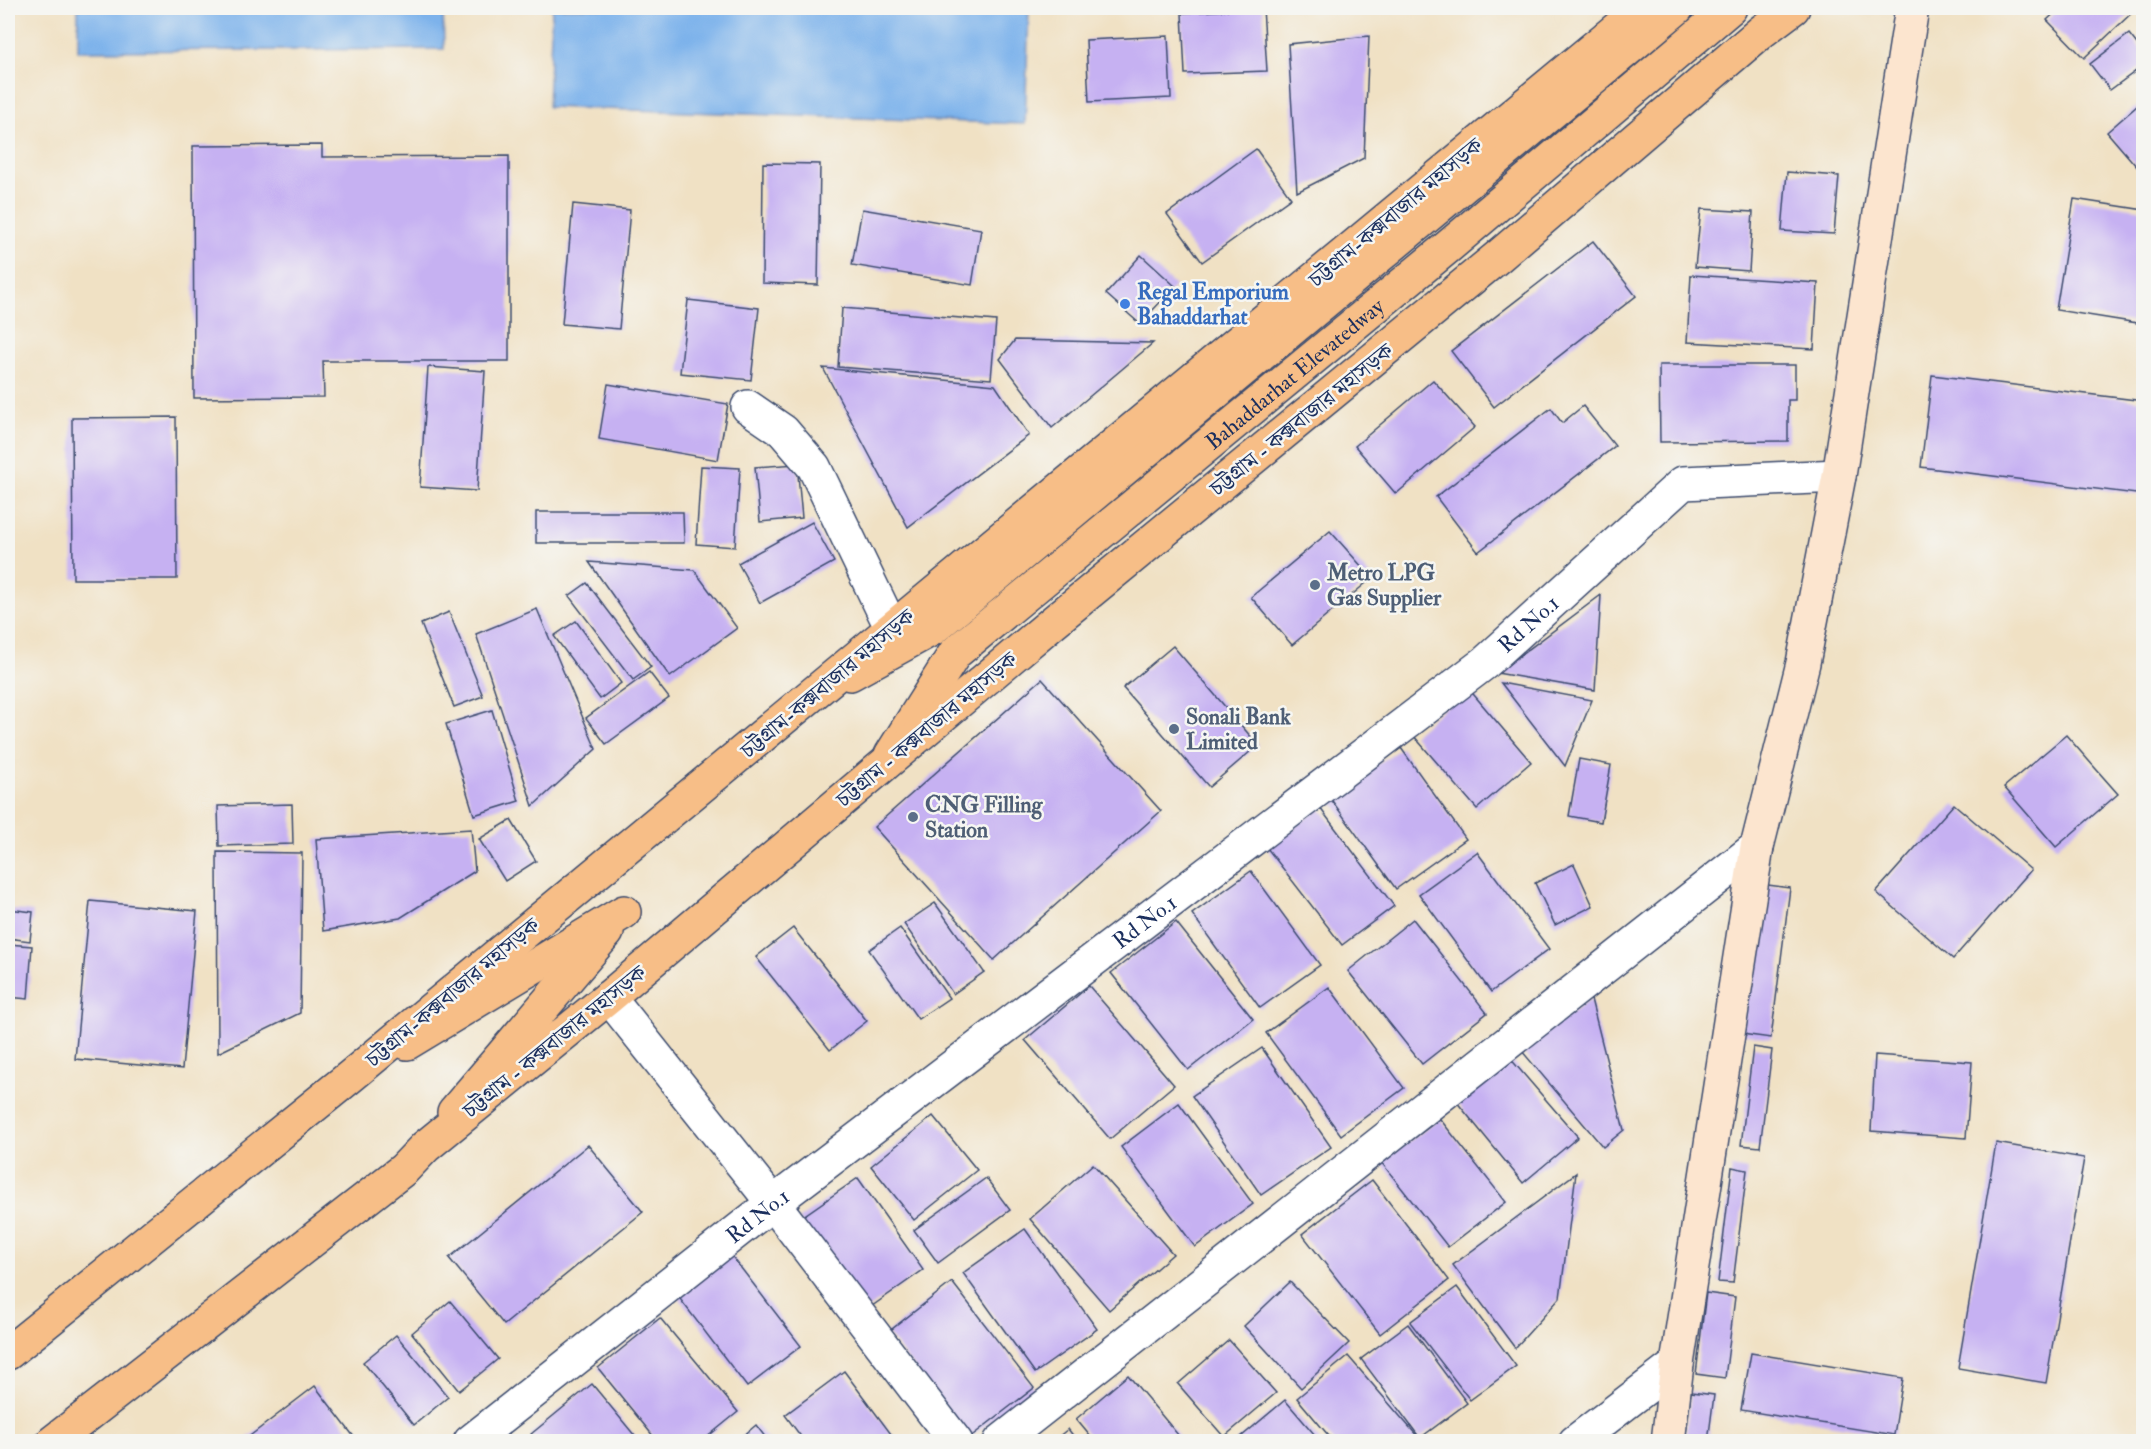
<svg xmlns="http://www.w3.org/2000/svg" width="2151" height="1449" font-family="'IM FELL Double Pica','Noto Serif Bengali',serif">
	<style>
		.water { fill: #7db2eb; stroke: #4c70a4; stroke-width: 1.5 }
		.building { fill: #c6b1f2 }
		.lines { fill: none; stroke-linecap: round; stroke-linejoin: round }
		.street-casing { stroke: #3b4a6d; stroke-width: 36 }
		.secondary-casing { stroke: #3b4a6d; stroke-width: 36 }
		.primary-casing { stroke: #3b4a6d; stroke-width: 36 }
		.highway-casing { stroke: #3b4a6d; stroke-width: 36 }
		.street { stroke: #fff; stroke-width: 33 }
		.secondary { stroke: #fce5cf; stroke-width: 33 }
		.primary { stroke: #f7be87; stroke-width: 33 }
		.highway { stroke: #f7be87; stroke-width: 33 }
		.shop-dot { fill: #3f7fe0; stroke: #f6f6f2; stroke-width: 2 }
		.service-dot { fill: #5c6f8a; stroke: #f6f6f2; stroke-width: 2 }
		.labels { text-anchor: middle; stroke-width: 5; stroke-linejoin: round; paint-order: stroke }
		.street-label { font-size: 22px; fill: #1b2f5e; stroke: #f6f6f2 }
		.shop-label { font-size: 22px; font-weight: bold; fill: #366cbe; stroke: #f6f6f2; text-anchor: start }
		.service-label { font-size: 22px; font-weight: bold; fill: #4e5e75; stroke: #f6f6f2; text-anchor: start }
	</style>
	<rect width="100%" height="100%" fill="#f6f6f2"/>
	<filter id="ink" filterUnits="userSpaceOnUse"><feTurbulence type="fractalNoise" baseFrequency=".0167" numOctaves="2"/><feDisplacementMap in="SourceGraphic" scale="12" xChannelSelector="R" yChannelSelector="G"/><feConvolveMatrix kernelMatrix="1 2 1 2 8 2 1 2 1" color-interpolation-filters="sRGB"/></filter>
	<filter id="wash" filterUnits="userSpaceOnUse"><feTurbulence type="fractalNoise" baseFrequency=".008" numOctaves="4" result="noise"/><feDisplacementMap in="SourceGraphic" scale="24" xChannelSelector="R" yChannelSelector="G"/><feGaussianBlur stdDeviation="1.35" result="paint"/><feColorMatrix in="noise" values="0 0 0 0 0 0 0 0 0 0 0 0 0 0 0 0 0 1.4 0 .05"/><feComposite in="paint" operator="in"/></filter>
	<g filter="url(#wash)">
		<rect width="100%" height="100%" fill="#f0e1c4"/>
		<g class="water">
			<polygon points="78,8 443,8 444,49 78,51"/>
			<polygon points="552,8 1029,8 1025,124 548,107"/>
		</g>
		<g id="blocks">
			<g class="building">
				<polygon points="1263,8 1267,71 1185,74 1182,13"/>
				<polygon points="2060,8 2137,8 2084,58 2047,20"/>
				<polygon points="2129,34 2144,53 2144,65 2110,90 2090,64"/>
				<polygon points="1168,36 1171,98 1089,102 1086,40"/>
				<polygon points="1369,36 1364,158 1297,192 1288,44"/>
				<polygon points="2144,100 2144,161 2137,167 2107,132"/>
				<polygon points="322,145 322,157 509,156 509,361 323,361 324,397 194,398 193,146"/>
				<polygon points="1256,149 1291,198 1202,262 1167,214"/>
				<polygon points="763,163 820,164 818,285 762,283"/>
				<polygon points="1787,172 1839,176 1834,234 1782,231"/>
				<polygon points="2074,199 2144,210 2144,324 2056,310"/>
				<polygon points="573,204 630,210 619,329 562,324"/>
				<polygon points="862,209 981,229 972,285 852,265"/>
				<polygon points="1701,209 1753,212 1749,271 1695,267"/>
				<polygon points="1593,241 1636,296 1494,407 1451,351"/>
				<polygon points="1141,255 1175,286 1140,324 1106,294"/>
				<polygon points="1691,275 1818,283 1814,349 1687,342"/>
				<polygon points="688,300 759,308 751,380 680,373"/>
				<polygon points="842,308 996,321 991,379 838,367"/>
				<polygon points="1015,340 1153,343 1052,428 1000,359"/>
				<polygon points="1659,365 1795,365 1795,400 1788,400 1788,441 1660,442"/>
				<polygon points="428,367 485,371 477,491 420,487"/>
				<polygon points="823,368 995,385 1029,435 908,527"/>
				<polygon points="1932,375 2144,401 2144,495 1921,467"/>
				<polygon points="1433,380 1475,427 1396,494 1355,446"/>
				<polygon points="608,384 728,404 718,460 599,439"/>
				<polygon points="1583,406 1615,446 1478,552 1436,497 1551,408 1562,423"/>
				<polygon points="176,417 177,579 73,579 72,418"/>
				<polygon points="797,464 802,518 760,522 755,467"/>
				<polygon points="701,466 740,468 735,547 696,544"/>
				<polygon points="536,512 683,512 684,543 536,543"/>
				<polygon points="812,522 834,562 760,603 738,563"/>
				<polygon points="1330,531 1372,578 1292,645 1251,597"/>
				<polygon points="589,562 694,570 737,628 670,677"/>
				<polygon points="587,583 651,667 633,680 569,596"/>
				<polygon points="1601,595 1595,690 1497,673"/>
				<polygon points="537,609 596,749 533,806 476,634"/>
				<polygon points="449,612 483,696 454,707 421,624"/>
				<polygon points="576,621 621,683 600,699 554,636"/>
				<polygon points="1173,646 1258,745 1209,787 1123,688"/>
				<polygon points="649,672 669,698 606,744 586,718"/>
				<polygon points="1042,679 1161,811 994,960 874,827"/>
				<polygon points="1501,683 1592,700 1565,766"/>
				<polygon points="1468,688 1531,762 1477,809 1413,735"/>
				<polygon points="492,710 519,801 474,815 446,724"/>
				<polygon points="2066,735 2118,794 2056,847 2004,787"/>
				<polygon points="1401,748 1466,839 1396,889 1330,798"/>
				<polygon points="1579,759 1611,765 1601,822 1569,816"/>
				<polygon points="292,804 293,844 219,846 218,806"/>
				<polygon points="1954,804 2031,870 1953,959 1876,892"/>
				<polygon points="1320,808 1394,906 1342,945 1267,848"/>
				<polygon points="511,820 536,861 505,881 479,839"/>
				<polygon points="471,829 475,871 400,918 323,931 316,839"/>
				<polygon points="217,852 302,853 300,1013 218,1053"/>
				<polygon points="1477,852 1549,949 1491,992 1419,894"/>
				<polygon points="1574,864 1593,906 1555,925 1535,883"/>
				<polygon points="1251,871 1320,965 1260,1008 1192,914"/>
				<polygon points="1760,884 1790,888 1771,1038 1742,1034"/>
				<polygon points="90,901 197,911 182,1069 75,1059"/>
				<polygon points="935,903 984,972 953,994 904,924"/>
				<polygon points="8,909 33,912 30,941 8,938"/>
				<polygon points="1413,919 1487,1013 1422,1064 1348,971"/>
				<polygon points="1176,922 1253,1019 1188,1070 1111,973"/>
				<polygon points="793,928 867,1021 830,1050 756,957"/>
				<polygon points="900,928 949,998 918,1019 869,950"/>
				<polygon points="8,944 32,946 28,999 8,997"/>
				<polygon points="1089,986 1174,1085 1110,1139 1025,1040"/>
				<polygon points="1329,987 1404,1088 1341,1135 1266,1033"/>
				<polygon points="1591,999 1624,1130 1603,1147 1521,1050"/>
				<polygon points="1753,1047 1772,1050 1760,1147 1741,1145"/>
				<polygon points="1262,1048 1331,1147 1261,1195 1192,1096"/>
				<polygon points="1875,1055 1972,1062 1966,1138 1871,1131"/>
				<polygon points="1509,1057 1578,1137 1523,1183 1456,1101"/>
				<polygon points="1179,1103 1253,1204 1195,1247 1121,1147"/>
				<polygon points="933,1116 977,1170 914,1220 871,1166"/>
				<polygon points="1440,1119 1506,1202 1448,1247 1381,1162"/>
				<polygon points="1996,1143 2084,1158 2046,1383 1958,1368"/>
				<polygon points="588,1145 643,1212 504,1325 449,1258"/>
				<polygon points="1093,1164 1173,1254 1109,1310 1030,1219"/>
				<polygon points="1732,1167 1747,1170 1733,1283 1718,1282"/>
				<polygon points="1576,1173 1560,1298 1515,1348 1453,1265"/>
				<polygon points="858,1178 923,1270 865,1311 799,1219"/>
				<polygon points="986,1178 1010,1210 938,1263 914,1230"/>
				<polygon points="1372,1180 1449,1280 1380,1334 1302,1234"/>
				<polygon points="1025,1229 1097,1329 1035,1373 963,1273"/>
				<polygon points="731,1255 801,1346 747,1387 677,1295"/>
				<polygon points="952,1282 1034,1388 969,1438 887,1333"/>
				<polygon points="1290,1282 1349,1343 1301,1388 1244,1326"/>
				<polygon points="1457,1287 1516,1366 1470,1400 1410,1322"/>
				<polygon points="1706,1293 1735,1297 1725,1378 1696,1374"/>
				<polygon points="450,1301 498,1359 459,1391 412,1333"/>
				<polygon points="660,1318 738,1412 701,1442 658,1442 598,1368"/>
				<polygon points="1408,1324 1467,1403 1420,1438 1361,1359"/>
				<polygon points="396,1335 448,1397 414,1425 363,1362"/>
				<polygon points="1229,1340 1276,1393 1224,1437 1178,1384"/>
				<polygon points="1751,1353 1903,1378 1894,1435 1741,1410"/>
				<polygon points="1348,1356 1418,1437 1413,1442 1334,1442 1297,1398"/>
				<polygon points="844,1371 897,1442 805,1442 785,1415"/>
				<polygon points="1128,1375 1184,1442 1095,1442 1076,1419"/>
				<polygon points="592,1384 640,1442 538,1442 531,1434"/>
				<polygon points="315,1386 358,1442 242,1442"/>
				<polygon points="1691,1392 1714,1395 1708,1442 1685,1442"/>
				<polygon points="1285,1400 1321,1442 1235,1442"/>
				<polygon points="756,1425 769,1442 736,1442"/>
				<polygon points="1068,1429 1078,1442 1052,1442"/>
			</g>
		</g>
	</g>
	<g filter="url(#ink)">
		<use href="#blocks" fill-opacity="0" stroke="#3b4a6d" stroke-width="1.5"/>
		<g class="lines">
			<g class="street-casing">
				<g id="street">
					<polyline points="748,407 783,431 814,467 892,629"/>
					<polyline points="609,997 773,1203 956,1442"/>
					<path id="s1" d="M470,1442L773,1203L1486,662L1683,483L1839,476"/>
					<polyline points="1000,1442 1757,847"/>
					<polyline points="1575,1442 1677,1364"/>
				</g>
			</g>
			<g class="secondary-casing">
				<polyline id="secondary" points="1668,1442 1677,1364 1757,847 1803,663 1839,476 1912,8"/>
			</g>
			<g class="primary-casing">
				<g id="primary">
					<polyline points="850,674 932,629 1677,8"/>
					<path id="s2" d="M891,755L955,653L1449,246L1730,8"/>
					<polyline points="407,1043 624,912"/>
					<polyline points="454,1112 607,932"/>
				</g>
			</g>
			<g class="highway-casing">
				<g id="highway">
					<polyline points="8,1353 351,1076 1642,8"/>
					<polyline points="53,1442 404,1169 425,1147 609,997 1052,623 1499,256 1761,32 1793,8"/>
				</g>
			</g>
			<use href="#street" class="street"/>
			<use href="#secondary" class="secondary"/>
			<use href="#primary" class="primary"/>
			<use href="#highway" class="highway"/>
		</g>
	</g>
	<circle class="shop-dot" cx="1125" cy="304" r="6"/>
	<g class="service-dot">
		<circle cx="1315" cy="585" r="6"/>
		<circle cx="1174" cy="729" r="6"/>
		<circle cx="913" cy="817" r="6"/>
	</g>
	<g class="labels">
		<g class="street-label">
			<text transform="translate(1395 212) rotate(-40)" y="8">চট্টগ্রাম-কক্সবাজার মহাসড়ক</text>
			<text dy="8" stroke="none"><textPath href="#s2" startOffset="560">Bahaddarhat Elevatedway</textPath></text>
			<text transform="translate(1301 419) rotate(-39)" y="8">চট্টগ্রাম - কক্সবাজার মহাসড়ক</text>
			<text dy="8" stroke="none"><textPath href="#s1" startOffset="1338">Rd No.1</textPath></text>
			<text transform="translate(827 683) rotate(-40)" y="8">চট্টগ্রাম-কক্সবাজার মহাসড়ক</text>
			<text transform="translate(926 729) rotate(-40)" y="8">চট্টগ্রাম - কক্সবাজার মহাসড়ক</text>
			<text dy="8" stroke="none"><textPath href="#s1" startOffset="852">Rd No.1</textPath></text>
			<text transform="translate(452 992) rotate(-40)" y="8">চট্টগ্রাম-কক্সবাজার মহাসড়ক</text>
			<text transform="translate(554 1041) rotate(-39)" y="8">চট্টগ্রাম - কক্সবাজার মহাসড়ক</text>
			<text dy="8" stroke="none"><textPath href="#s1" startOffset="366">Rd No.1</textPath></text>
		</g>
		<g class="shop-label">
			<text x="1137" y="299">Regal Emporium<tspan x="1137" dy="25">Bahaddarhat</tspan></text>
		</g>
		<g class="service-label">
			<text x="1327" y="580">Metro LPG<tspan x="1327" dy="25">Gas Supplier</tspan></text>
			<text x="1186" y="724">Sonali Bank<tspan x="1186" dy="25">Limited</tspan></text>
			<text x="925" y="812">CNG Filling<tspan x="925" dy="25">Station</tspan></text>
		</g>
	</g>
	<rect width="2151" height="1449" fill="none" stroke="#f6f6f2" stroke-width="30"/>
</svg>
